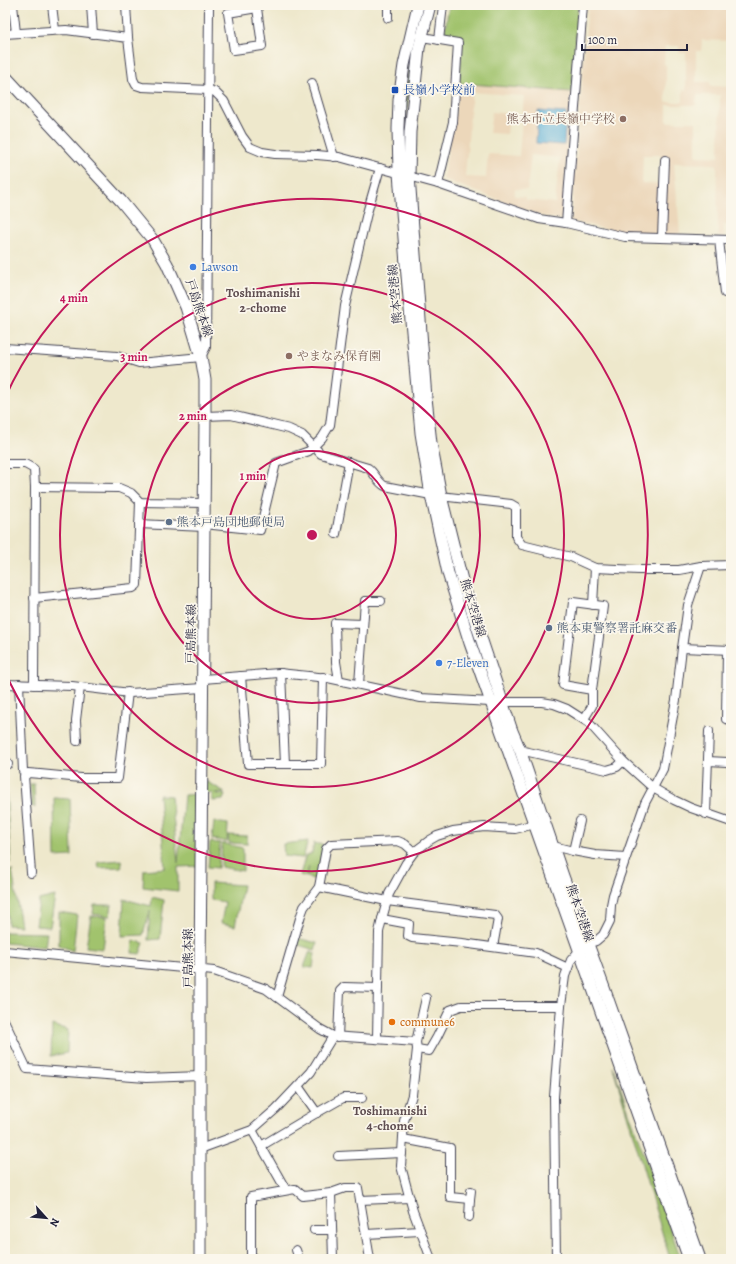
<svg xmlns="http://www.w3.org/2000/svg" width="736" height="1264" font-family="Alegreya,'Noto Serif JP',serif">
	<style>
		.built { fill: #ecd7ba; fill-rule: evenodd }
		.green { fill: #a1c36d; stroke: #627254 }
		.water { fill: #59add5; stroke: #3e6888 }
		.lines { fill: none; stroke-linecap: round; stroke-linejoin: round }
		.minor-casing { stroke: #414051; stroke-width: 10 }
		.major-casing { stroke: #414051; stroke-width: 13 }
		.minor { stroke: #fff; stroke-width: 8 }
		.major { stroke: #fff; stroke-width: 11 }
		.ring { fill: none; stroke: #c2185b; stroke-width: 2 }
		.transit-dot { fill: #1a4fb4; stroke: #fbf7ec; stroke-width: 1.5 }
		.education-dot { fill: #8d6e63; stroke: #fbf7ec; stroke-width: 1.5 }
		.shop-dot { fill: #3f7fe0; stroke: #fbf7ec; stroke-width: 1.5 }
		.service-dot { fill: #5c6f8a; stroke: #fbf7ec; stroke-width: 1.5 }
		.food-dot { fill: #e8710a; stroke: #fbf7ec; stroke-width: 1.5 }
		.labels { text-anchor: middle; stroke-width: 3.5; stroke-linejoin: round; paint-order: stroke }
		.transit-label { font-size: 12px; fill: #164399; stroke: #fbf7ec; text-anchor: start }
		.education-label { font-size: 12px; fill: #785e54; stroke: #fbf7ec; text-anchor: end }
		.shop-label { font-size: 12px; fill: #366cbe; stroke: #fbf7ec; text-anchor: start }
		.street-label { font-size: 12px; fill: #22223b; stroke: #fbf7ec }
		.service-label { font-size: 12px; fill: #4e5e75; stroke: #fbf7ec; text-anchor: start }
		.food-label { font-size: 12px; fill: #c56008; stroke: #fbf7ec; text-anchor: start }
		.neighbourhood-label { font-size: 13px; font-weight: bold; fill: #5f4e51; stroke: #fbf7ec }
		.centre { fill: #c2185b; stroke: #fbf7ec; stroke-width: 2 }
		.ring-label { font-size: 12px; text-anchor: middle; font-weight: bold; fill: #c2185b; stroke: #fbf7ec; stroke-width: 3.5; stroke-linejoin: round; paint-order: stroke }
	</style>
	<rect width="100%" height="100%" fill="#fbf7ec"/>
	<filter id="ink" filterUnits="userSpaceOnUse"><feTurbulence type="fractalNoise" baseFrequency=".025" numOctaves="2"/><feDisplacementMap in="SourceGraphic" scale="8" xChannelSelector="R" yChannelSelector="G"/><feConvolveMatrix kernelMatrix="1 2 1 2 8 2 1 2 1" color-interpolation-filters="sRGB"/></filter>
	<filter id="wash" filterUnits="userSpaceOnUse"><feTurbulence type="fractalNoise" baseFrequency=".012" numOctaves="4" result="noise"/><feDisplacementMap in="SourceGraphic" scale="16" xChannelSelector="R" yChannelSelector="G"/><feGaussianBlur stdDeviation="0.9" result="paint"/><feColorMatrix in="noise" values="0 0 0 0 0 0 0 0 0 0 0 0 0 0 0 0 0 1.4 0 .05"/><feComposite in="paint" operator="in"/></filter>
	<g filter="url(#wash)">
		<rect width="100%" height="100%" fill="#eee8cc"/>
		<g class="built">
			<path d="M449,5H578L562,220L542,216L443,179L457,103L463,39L444,36ZM472,92L524,96L519,156L488,154L486,178L465,177ZM531,155L560,158L555,203L526,200V197L514,196L515,189L527,190Z"/>
			<path d="M588,5H731V41L702,40L701,51H696V82H710V86L731,87V165L729,196H731V225H724V237L718,236L717,165L712,164L674,163L680,233L674,235L622,233L571,221ZM665,46H679V53H686V90H683V102H666V65L664,64ZM697,95H720L719,157L696,156V122H667V105H696ZM643,155H662L661,184L642,183Z"/>
			<polygon points="492,112 509,114 507,134 489,133"/>
		</g>
		<g class="green">
			<path d="M424,5H426C415,53 406,101 402,150C404,101 407,52 424,5Z"/>
			<polygon points="449,5 578,5 572,92 459,83 463,39 444,36"/>
			<polygon points="205,781 225,792 215,793 225,795 223,800 212,801 212,793 205,793"/>
			<polygon points="30,784 34,784 35,808 32,806"/>
			<polygon points="6,790 11,862 5,863 5,791"/>
			<polygon points="198,794 202,866 178,867 178,891 143,887 144,870 165,868 159,795 171,796 178,863 184,795"/>
			<polygon points="54,798 70,799 72,856 55,857"/>
			<polygon points="214,822 228,824 227,842 212,839"/>
			<polygon points="228,835 247,836 247,844 229,843"/>
			<polygon points="308,841 303,858 284,856 283,844"/>
			<polygon points="210,842 220,843 218,868 208,867"/>
			<polygon points="222,843 243,848 243,871 221,867"/>
			<polygon points="314,843 323,845 317,880 307,877 309,866 306,877 300,875 305,857 312,853"/>
			<polygon points="121,860 122,867 99,868 98,862"/>
			<polygon points="12,870 21,926 8,925 5,873"/>
			<polygon points="211,883 243,885 235,926 221,923 225,902 211,900"/>
			<polygon points="55,896 50,927 36,926 39,900"/>
			<polygon points="152,897 164,900 160,939 148,940 150,911 143,935 122,936 124,899 151,906"/>
			<polygon points="94,905 112,905 110,916 93,914"/>
			<polygon points="59,912 77,915 73,951 59,945"/>
			<polygon points="91,916 107,917 103,949 86,947"/>
			<polygon points="5,932 47,933 45,947 5,943"/>
			<polygon points="297,938 317,943 315,950 295,944"/>
			<polygon points="133,940 144,943 140,954 132,953"/>
			<polygon points="310,951 315,953 313,968 304,967"/>
			<polygon points="52,1025 68,1030 67,1053 51,1056"/>
			<polygon points="613,1067 681,1259 670,1259"/>
		</g>
		<polygon class="water" points="538,111 566,113 564,145 536,143"/>
	</g>
	<g filter="url(#ink)">
		<g class="lines">
			<g class="minor-casing">
				<g id="minor">
					<polyline points="13,5 16,33"/>
					<polyline points="52,5 55,30"/>
					<polyline points="91,5 93,34"/>
					<polyline points="126,5 128,38"/>
					<polyline points="257,5 257,8 262,46 234,50 228,13 257,8"/>
					<polyline points="388,18 388,5"/>
					<polyline points="5,34 66,30 128,38 133,79 136,85 142,87 209,90 215,92 224,101 242,136 250,147 262,152 275,154 317,155 339,157 438,184 539,219 566,223 625,237 731,240"/>
					<polyline points="422,37 458,43 453,122 438,184"/>
					<polyline points="439,40 443,5"/>
					<polyline points="312,83 334,157"/>
					<polyline points="566,223 583,5"/>
					<polyline points="662,237 665,160"/>
					<polyline points="719,240 725,293 731,293"/>
					<polyline points="5,348 117,356 139,363 201,357 206,347 209,5"/>
					<path d="M205,416L231,415L289,429L302,435L321,454L368,468C375,473 377,482 385,486L431,495L511,504L516,507V537L522,545L571,557L595,568L639,570H679L701,566L731,565"/>
					<polyline points="5,464 25,464 34,469 35,487 34,685"/>
					<polyline points="35,487 119,488 131,493 140,502 204,503"/>
					<polyline points="139,524 204,527"/>
					<polyline points="204,524 260,530 276,463 309,451 322,438 330,425 345,306 367,213 380,168"/>
					<polyline points="336,534 349,462"/>
					<polyline points="34,598 133,588 137,585 140,502"/>
					<polyline points="593,605 595,568"/>
					<polyline points="682,648 731,650"/>
					<polyline points="727,650 726,719 731,720"/>
					<polyline points="281,673 285,764"/>
					<polyline points="241,676 248,764 321,764 323,677"/>
					<polyline points="203,679 279,673 328,678 421,698 490,702 542,702 554,704 567,709 589,723 623,761 653,788 674,800 691,808 731,822"/>
					<polyline points="339,680 336,662 335,623 363,624"/>
					<polyline points="5,684 72,686 130,693 202,688"/>
					<polyline points="19,684 23,771 26,775"/>
					<polyline points="359,684 365,601 381,601"/>
					<polyline points="584,719 592,706 592,690 563,685 573,602 603,606 592,690"/>
					<polyline points="77,741 76,720 80,687"/>
					<polyline points="520,750 607,770 617,767 623,761"/>
					<polyline points="5,759 8,764"/>
					<polyline points="708,761 727,762 731,764"/>
					<polyline points="706,814 709,731"/>
					<polyline points="553,846 573,851 580,821"/>
					<polyline points="573,851 595,855 626,857"/>
					<polyline points="31,873 24,776 28,773 40,774 81,778 118,778 128,692"/>
					<polyline points="319,887 387,901 495,915 498,919 493,947"/>
					<polyline points="382,919 389,894 406,863 414,852 430,840 437,836 453,831 484,827 515,829 535,824"/>
					<polyline points="5,951 214,971 266,989 320,1029 333,1036 416,1042 417,1049 429,1051 437,1037 450,1010 461,1006 561,1006"/>
					<polyline points="277,997 301,915 304,907 319,887 326,849 331,844 398,841 405,844 414,852"/>
					<polyline points="5,1022 27,1069 146,1078 201,1076"/>
					<polyline points="338,1037 340,991 344,987 378,988"/>
					<polyline points="377,1038 379,932 382,919 409,924 408,936 412,938 462,943 536,953 568,968"/>
					<polyline points="416,1042 426,998"/>
					<polyline points="298,1086 317,1113"/>
					<polyline points="252,1130 286,1190"/>
					<polyline points="403,1139 450,1148 450,1197 470,1199"/>
					<polyline points="261,1146 313,1115 343,1098 362,1098"/>
					<polyline points="200,1149 252,1130 276,1109 311,1072 333,1036"/>
					<polyline points="402,1153 401,1166 413,1211 431,1259"/>
					<polyline points="338,1156 402,1153 404,1121 412,1095 417,1049"/>
					<polyline points="331,1193 333,1259"/>
					<polyline points="360,1200 410,1198"/>
					<polyline points="469,1217 470,1199 471,1191"/>
					<polyline points="314,1230 332,1230"/>
					<polyline points="366,1234 420,1231"/>
					<polyline points="296,1250 299,1259"/>
					<polyline points="251,1259 251,1197 295,1189 303,1196 331,1193 345,1188 358,1188 370,1259"/>
					<polyline points="556,1259 554,1097 561,1006 565,976 571,960 580,950 587,944 596,941 603,935 610,921 611,905 613,895 645,803 663,769 676,700 682,648 688,605 701,566"/>
				</g>
			</g>
			<g class="major-casing">
				<g id="major">
					<polyline points="418,5 404,65 399,100 398,129 399,173 406,264 421,433 431,495 448,573 470,643 689,1259"/>
					<polyline points="430,5 419,48 410,132 409,176 426,398 431,443 441,496 463,584 512,731 520,750 563,876 604,988 700,1259"/>
					<polyline points="5,76 121,201 153,240 167,264 186,307 201,357 205,380 205,416 200,969 200,1259"/>
				</g>
			</g>
			<use href="#minor" class="minor"/>
			<use href="#major" class="major"/>
		</g>
	</g>
	<g class="ring">
		<circle cx="312" cy="535" r="84"/>
		<circle cx="312" cy="535" r="168"/>
		<circle cx="312" cy="535" r="252"/>
		<path d="M5 398A336 336 0 1 1 5 672"/>
	</g>
	<rect class="transit-dot" x="391" y="86" width="8" height="8" rx="2"/>
	<g class="education-dot">
		<circle cx="623" cy="119" r="4"/>
		<circle cx="289" cy="356" r="4"/>
	</g>
	<g class="shop-dot">
		<circle cx="193" cy="267" r="4"/>
		<circle cx="439" cy="663" r="4"/>
	</g>
	<g class="service-dot">
		<circle cx="169" cy="522" r="4"/>
		<circle cx="549" cy="628" r="4"/>
	</g>
	<circle class="food-dot" cx="392" cy="1022" r="4"/>
	<g class="labels">
		<g class="transit-label">
			<text x="403" y="94">長嶺小学校前</text>
		</g>
		<g class="education-label">
			<text x="615" y="123">熊本市立長嶺中学校</text>
			<text x="297" y="360" text-anchor="start">やまなみ保育園</text>
		</g>
		<g class="shop-label">
			<text x="201" y="271">Lawson</text>
			<text x="447" y="667">7-Eleven</text>
		</g>
		<g class="street-label">
			<text transform="translate(395 294) rotate(-95)" y="4">熊本空港線</text>
			<text transform="translate(199 308) rotate(71)" y="4">戸島熊本線</text>
			<text transform="translate(473 608) rotate(73)" y="4">熊本空港線</text>
			<text transform="translate(191 634) rotate(-89)" y="4">戸島熊本線</text>
			<text transform="translate(580 913) rotate(71)" y="4">熊本空港線</text>
			<text transform="translate(188 958) rotate(-90)" y="4">戸島熊本線</text>
		</g>
		<g class="service-label">
			<text x="177" y="526">熊本戸島団地郵便局</text>
			<text x="557" y="632">熊本東警察署託麻交番</text>
		</g>
		<g class="food-label">
			<text x="400" y="1026">commune6</text>
		</g>
		<g class="neighbourhood-label">
			<text x="263" y="297">Toshimanishi<tspan x="263" dy="15">2-chome</tspan></text>
			<text x="390" y="1115">Toshimanishi<tspan x="390" dy="15">4-chome</tspan></text>
		</g>
	</g>
	<circle cx="312" cy="535" r="6" class="centre"/>
	<g class="ring-label">
		<text x="74" y="302">4 min</text>
		<text x="134" y="361">3 min</text>
		<text x="193" y="420">2 min</text>
		<text x="253" y="480">1 min</text>
	</g>
	<rect width="736" height="1264" fill="none" stroke="#fbf7ec" stroke-width="20"/>
	<g transform="translate(46 1218) rotate(117)" stroke="#fbf7ec" stroke-width="3" paint-order="stroke">
	<path d="M0-3L7 15L0 10L-7 15Z" fill="#22223b"/>
	<text y="-6" font-size="11" font-weight="bold" text-anchor="middle" fill="#22223b">N</text>
	</g>
	<path d="M582 44v6h105v-6" fill="none" stroke="#22223b" stroke-width="2"/>
	<text x="588" y="44" font-size="12" fill="#22223b" stroke="#fbf7ec" stroke-width="3" paint-order="stroke">100 m</text>
</svg>
